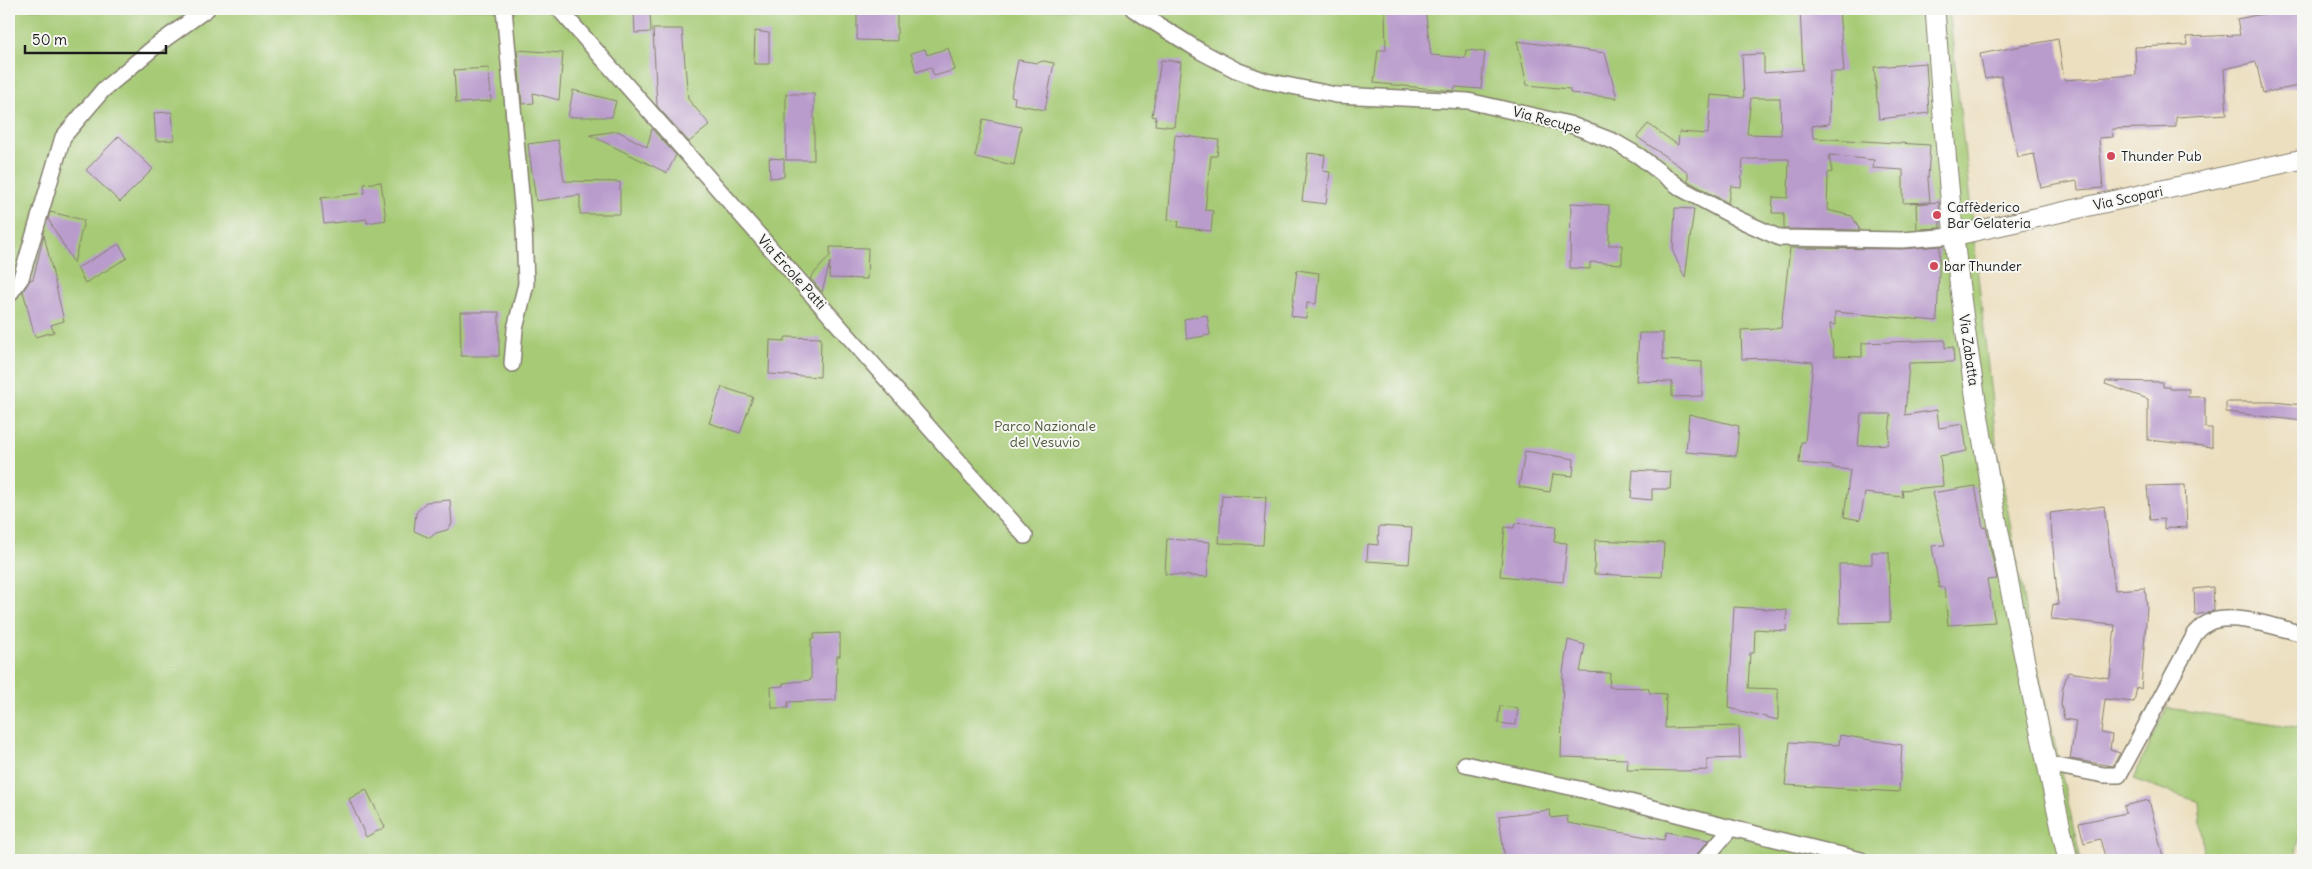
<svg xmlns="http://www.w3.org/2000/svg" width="2312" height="869" font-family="Delius,sans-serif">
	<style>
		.green { fill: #a6ca74; stroke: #617348 }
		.building { fill: #b99bcc; fill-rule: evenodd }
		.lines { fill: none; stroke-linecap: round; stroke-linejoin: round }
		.minor-casing { stroke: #847e6e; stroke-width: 18 }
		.tertiary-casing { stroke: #847e6e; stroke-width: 21 }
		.minor { stroke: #fff; stroke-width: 15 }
		.tertiary { stroke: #fff; stroke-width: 19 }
		.poi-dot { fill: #d1495b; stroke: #f6f6f2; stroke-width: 2 }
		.labels { text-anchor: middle; stroke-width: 4; stroke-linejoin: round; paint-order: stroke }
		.street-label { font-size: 14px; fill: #1c1c1c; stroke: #f6f6f2 }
		.poi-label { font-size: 14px; fill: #1c1c1c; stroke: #f6f6f2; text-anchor: start }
		.park-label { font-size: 14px; fill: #4c593b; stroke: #f6f6f2 }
	</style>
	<rect width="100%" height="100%" fill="#f6f6f2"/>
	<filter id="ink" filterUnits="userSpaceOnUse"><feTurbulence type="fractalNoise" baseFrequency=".02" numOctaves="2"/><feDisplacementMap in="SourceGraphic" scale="10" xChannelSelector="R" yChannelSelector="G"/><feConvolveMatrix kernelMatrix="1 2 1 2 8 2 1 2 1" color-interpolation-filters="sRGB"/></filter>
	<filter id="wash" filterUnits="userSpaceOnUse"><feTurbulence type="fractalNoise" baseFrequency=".0096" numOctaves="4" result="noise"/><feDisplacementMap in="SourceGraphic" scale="20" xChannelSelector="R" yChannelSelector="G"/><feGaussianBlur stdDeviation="1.12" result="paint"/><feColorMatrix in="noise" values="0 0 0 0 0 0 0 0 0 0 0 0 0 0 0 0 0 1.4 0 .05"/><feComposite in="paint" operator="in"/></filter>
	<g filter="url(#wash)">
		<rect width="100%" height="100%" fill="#ecdfbf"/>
		<g class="green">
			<polygon points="9,9 1949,9 1997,450 2029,631 2081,860 9,860"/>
			<polygon points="2167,708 2303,728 2303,815 2295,860 2164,860 2204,854 2199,802 2133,779"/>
		</g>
		<g id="blocks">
			<g class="building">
				<polygon points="1385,9 1425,9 1431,55 1465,58 1466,50 1485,52 1481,89 1455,87 1454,91 1374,83 1378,50 1386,50"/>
				<path d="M1800,9H1839L1844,72H1830L1829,124L1812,126L1813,138L1930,145L1928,179L1930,202L1903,203V170L1872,168L1874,160L1829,155L1832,172L1828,173L1827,210L1852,216L1860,230L1784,229V213H1772L1773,197L1788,198L1789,159H1743L1741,187L1731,186L1728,203L1688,181V172L1637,137L1648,124L1678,145L1679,132L1708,134L1711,95L1744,98L1742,55L1764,54V73L1803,70ZM1751,98H1780L1781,135L1747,134Z"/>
				<polygon points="2288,9 2303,9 2303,85 2263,93 2256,62 2224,69 2227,114 2176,117 2176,127 2112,129 2113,137 2099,138 2103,188 2078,190 2077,181 2041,188 2034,154 2018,157 2001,76 1985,79 1980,54 2058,39 2064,80 2136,75 2135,47 2187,45 2186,37 2240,35 2237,19"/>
				<polygon points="650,12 651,32 635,33 634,13"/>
				<polygon points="857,12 897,13 897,41 857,40"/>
				<polygon points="653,29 682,29 688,99 710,125 689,142 657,106"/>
				<polygon points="755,31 769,33 769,64 754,64"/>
				<polygon points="1517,41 1605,53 1617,98 1570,93 1570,89 1527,85"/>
				<polygon points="948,48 955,70 934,76 931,67 916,72 911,53 925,49 927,55"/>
				<polygon points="517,50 563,53 559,100 533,93 534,103 522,104"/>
				<polygon points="1018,60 1037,63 1043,61 1054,63 1045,110 1014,104 1015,97 1011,96"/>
				<polygon points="1161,60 1181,62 1174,127 1155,125 1156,117 1152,116"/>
				<polygon points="1926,63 1929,113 1879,119 1874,67"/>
				<polygon points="489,68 491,101 456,103 454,70"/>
				<polygon points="573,90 616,101 612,117 568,117"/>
				<rect x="786" y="94" width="28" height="66"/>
				<polygon points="172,112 174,140 156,141 154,113"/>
				<polygon points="983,119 1021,127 1014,165 975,157"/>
				<polygon points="652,129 676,155 667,173 590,135 618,131 647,147"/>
				<polygon points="1175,135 1219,140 1217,156 1211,156 1205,210 1213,211 1211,231 1178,227 1179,221 1168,220"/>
				<polygon points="119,136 153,169 120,202 86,170"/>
				<polygon points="558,140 564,181 620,182 620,214 580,214 580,195 536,201 528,144"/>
				<polygon points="1308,153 1325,155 1323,171 1330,172 1326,204 1302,201"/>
				<polygon points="769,158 784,159 784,177 770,178"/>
				<polygon points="381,182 386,220 367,223 367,219 324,224 321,198 365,193 364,184"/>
				<polygon points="1939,202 1940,228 1917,229 1916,204"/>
				<polygon points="1571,203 1609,205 1609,245 1622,245 1622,264 1590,262 1590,269 1570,268"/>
				<polygon points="1675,208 1694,209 1685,278 1673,252"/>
				<polygon points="50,212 84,220 74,263 48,219"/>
				<polygon points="44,235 64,321 51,325 54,332 35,337 23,291 30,280 33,279"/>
				<polygon points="119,244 127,258 85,283 77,268"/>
				<path d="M1940,246L1937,321L1835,312V325L1830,324L1834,356L1862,357V343L1945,340V348L1953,347L1954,362L1909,363L1905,415L1937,410L1939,428L1963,424L1967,451L1940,456L1943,486L1902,490L1903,497L1865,493L1860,520L1844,517L1850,470L1833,468V466L1799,463L1801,442H1805L1813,362L1773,358L1742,359L1741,330L1781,328L1790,248L1902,249ZM1861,414H1891L1888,444L1858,446Z"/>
				<polygon points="830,247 868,248 867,279 829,278 830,262 822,292 810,278 830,256"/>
				<polygon points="1297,270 1319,273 1316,304 1307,303 1306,318 1291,316"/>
				<polygon points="460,312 499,312 499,356 461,356"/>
				<polygon points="1207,315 1210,335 1187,339 1184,319"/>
				<polygon points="1639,333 1663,333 1663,360 1702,362 1702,396 1672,397 1672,382 1636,381"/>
				<polygon points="786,337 821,338 820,377 769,374 770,340 784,341"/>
				<polygon points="2106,381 2163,382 2163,387 2170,387 2170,389 2189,389 2188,397 2205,397 2205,428 2212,428 2212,447 2148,440 2148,399 2105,384"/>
				<polygon points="722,387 753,397 740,433 709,423"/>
				<polygon points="2226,402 2274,402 2303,405 2303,421 2226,412"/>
				<polygon points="1689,414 1739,426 1736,456 1686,452"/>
				<polygon points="1525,451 1574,459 1573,476 1553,474 1550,492 1519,487"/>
				<polygon points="1633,470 1671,472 1670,489 1652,489 1652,500 1631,498"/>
				<polygon points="2185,485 2187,528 2169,527 2164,529 2164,519 2150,520 2147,486"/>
				<polygon points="1975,486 1983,528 1986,527 1997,579 1987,580 1995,622 1948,625 1944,587 1939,588 1932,546 1945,545 1932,493"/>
				<polygon points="1222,495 1266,497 1263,545 1219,543"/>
				<polygon points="450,500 452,524 447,530 436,533 430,538 414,531 416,513 426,502"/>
				<polygon points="2104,506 2115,590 2145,588 2147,607 2141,689 2137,687 2134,702 2105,699 2101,733 2112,735 2110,750 2120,753 2113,766 2070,759 2076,721 2064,719 2061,704 2063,687 2068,672 2110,678 2115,625 2051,619 2053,604 2058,605 2050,513"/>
				<polygon points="1515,523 1556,527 1554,542 1567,543 1563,582 1500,576 1505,527 1514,528"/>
				<polygon points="1379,526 1412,528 1409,564 1367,561 1368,544 1378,545"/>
				<polygon points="1167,539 1210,542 1207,577 1165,574"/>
				<polygon points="1595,540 1664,543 1662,577 1594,574"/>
				<polygon points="1872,552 1889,552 1890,622 1840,623 1839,564 1872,564"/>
				<polygon points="2213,587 2214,611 2195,615 2194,589"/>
				<polygon points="1734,607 1787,610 1786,631 1755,629 1754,653 1750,653 1748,688 1778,689 1778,720 1729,708"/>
				<polygon points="840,633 840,656 837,656 836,700 788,702 788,708 772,708 771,687 783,686 783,683 811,680 811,639 814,639 814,634"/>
				<polygon points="1568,640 1585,645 1580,672 1610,673 1609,687 1648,688 1650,693 1666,694 1665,728 1739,726 1740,758 1707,759 1707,770 1685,771 1627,770 1628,759 1561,757 1563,672"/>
				<polygon points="1500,706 1518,708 1516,725 1498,723"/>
				<polygon points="1840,735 1902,745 1899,792 1785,785 1790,742 1839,745"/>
				<polygon points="366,789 385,827 366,837 349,799"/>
				<polygon points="2149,800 2164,860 2106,860 2100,839 2084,843 2079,823 2126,813 2124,806"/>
				<polygon points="1550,810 1551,818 1567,816 1568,823 1664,840 1666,832 1709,840 1697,854 1695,860 1505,860 1499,816"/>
			</g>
		</g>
	</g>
	<g filter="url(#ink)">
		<use href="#blocks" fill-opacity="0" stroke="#847e6e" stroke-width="1"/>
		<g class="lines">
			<g class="minor-casing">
				<g id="minor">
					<polyline points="504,9 524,227 526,284 515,329 512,364"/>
					<polyline points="559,9 1025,536"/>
					<polyline points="1133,9 1200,51 1236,70 1266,81 1336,95 1468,101 1569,124 1615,142 1639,156 1682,189 1738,219 1780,238 1902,240 1953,236"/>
					<polyline points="9,295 21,278 63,137 103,90 158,44 207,9"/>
					<polyline points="1465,764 1579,789 1731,828"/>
					<path d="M2047,764L2104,775H2119L2195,634C2198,631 2202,626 2206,624C2229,610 2279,628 2303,634"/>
					<polyline points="1704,860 1731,828 1861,860"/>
				</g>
			</g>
			<g class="tertiary-casing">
				<g id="tertiary">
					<path d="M1935,9C1943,120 1951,231 1967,341C1992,516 2030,688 2068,860"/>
					<polyline points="1953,236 2303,159"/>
				</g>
			</g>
			<use href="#minor" class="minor"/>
			<use href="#tertiary" class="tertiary"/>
		</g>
	</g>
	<g class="poi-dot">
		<circle cx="2111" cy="156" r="5"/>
		<circle cx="1937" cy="215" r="5"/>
		<circle cx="1934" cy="266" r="5"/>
	</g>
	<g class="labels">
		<g class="street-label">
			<text transform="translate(1547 120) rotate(15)" y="5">Via Recupe</text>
			<text transform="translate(2128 198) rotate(-12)" y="5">Via Scopari</text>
			<text transform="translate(792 272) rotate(48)" y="5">Via Ercole Patti</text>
			<text transform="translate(1969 350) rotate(82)" y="5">Via Zabatta</text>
		</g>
		<g class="poi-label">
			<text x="2121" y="161">Thunder Pub</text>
			<text x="1947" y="212">Caffèderico<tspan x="1947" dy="16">Bar Gelateria</tspan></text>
			<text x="1944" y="271">bar Thunder</text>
		</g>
		<g class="park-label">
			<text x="1045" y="431">Parco Nazionale<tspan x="1045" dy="16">del Vesuvio</tspan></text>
		</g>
	</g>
	<rect width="2312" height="869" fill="none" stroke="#f6f6f2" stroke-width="30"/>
	<path d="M25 45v8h141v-8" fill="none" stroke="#1c1c1c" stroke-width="2.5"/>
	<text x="32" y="45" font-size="15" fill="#1c1c1c" stroke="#f6f6f2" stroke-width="4" paint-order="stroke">50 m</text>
</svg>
